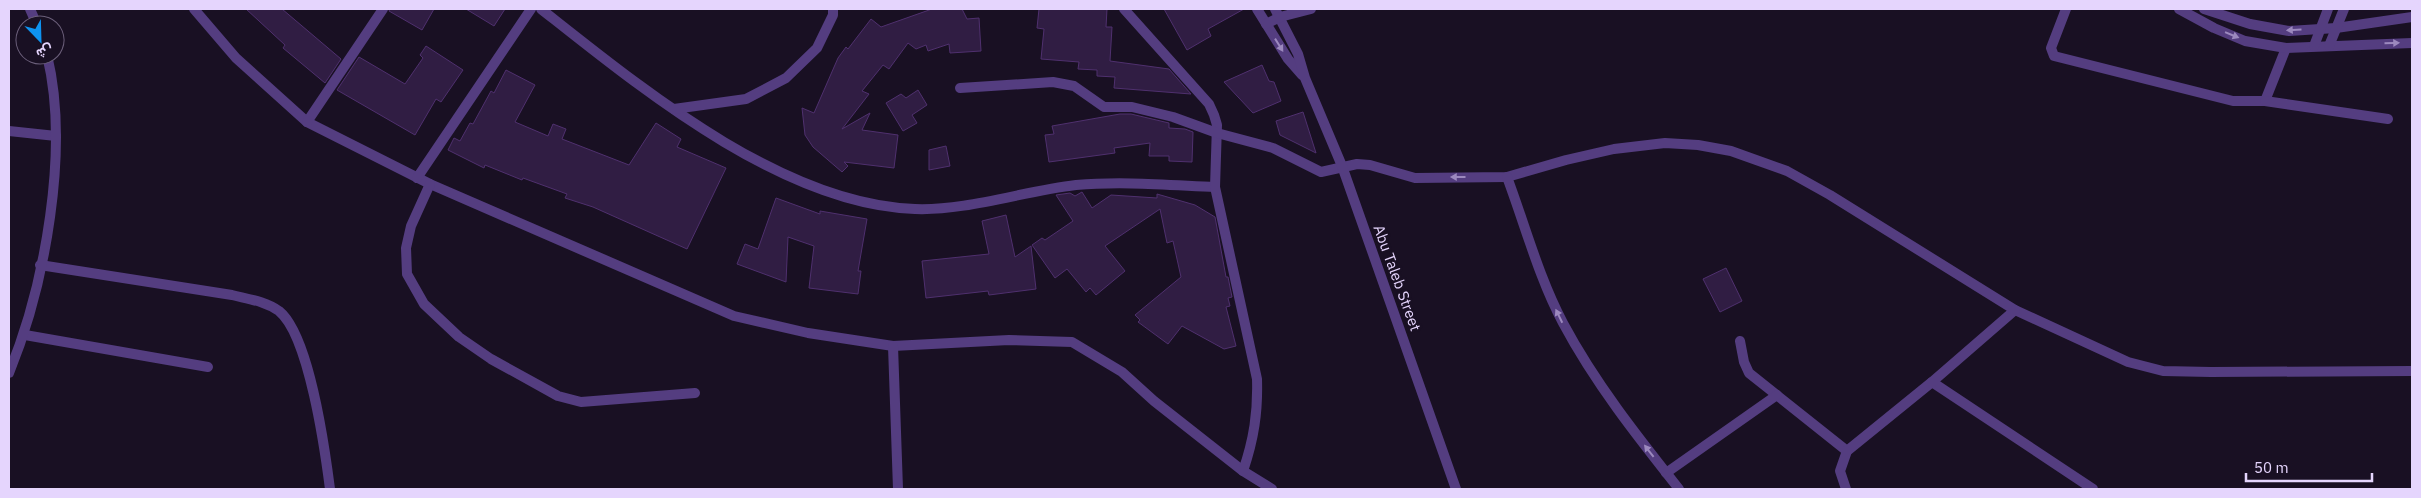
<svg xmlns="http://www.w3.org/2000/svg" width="2421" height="498" font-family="'IBM Plex Sans',Vazirmatn,sans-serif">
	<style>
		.building { fill: #301d43; stroke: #4f306e }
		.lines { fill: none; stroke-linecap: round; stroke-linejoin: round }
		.minor { stroke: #543d80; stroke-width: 10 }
		.tertiary { stroke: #543d80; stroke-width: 10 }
		.oneway { fill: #9c89be }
		.labels { text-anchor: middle; stroke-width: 5; stroke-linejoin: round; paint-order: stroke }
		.street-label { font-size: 15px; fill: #e5d5fd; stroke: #191023 }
	</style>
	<rect width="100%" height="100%" fill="#191023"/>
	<g class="building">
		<polygon points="246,9 282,9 341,59 325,83 283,48 285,45"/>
		<polygon points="390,9 434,9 422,30 389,11"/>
		<polygon points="466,9 505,9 494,26"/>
		<polygon points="932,9 962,9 967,19 979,18 981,51 950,53 949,44 928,51 926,45 916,49 908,43 889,69 883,65 862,91 869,94 842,129 870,113 862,130 898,135 894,168 844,162 848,166 842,172 813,147 805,135 802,108 814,113 838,58 846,47 848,49 871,19 881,27"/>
		<polygon points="1039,9 1107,9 1106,27 1112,27 1110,61 1169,69 1191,94 1114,88 1115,77 1097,76 1097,70 1078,69 1079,62 1041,59 1044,29 1037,28"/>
		<polygon points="1164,9 1244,9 1208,29 1211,36 1187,50"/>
		<polygon points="426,46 463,70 441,102 436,99 415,135 337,90 359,57 405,84 423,58 420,55"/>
		<polygon points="1262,65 1269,81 1274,82 1281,101 1253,113 1224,82"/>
		<polygon points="506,70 535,85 515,122 548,136 553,124 566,129 562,139 629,165 656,123 681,139 677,147 726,168 687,249 593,207 565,198 567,194 523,178 522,180 485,165 484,168 448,150 454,138 460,141 470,123 473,124 491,91 494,93"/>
		<polygon points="918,90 927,105 912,115 917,123 903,131 886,103 901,94 906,98"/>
		<polygon points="1303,112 1316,153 1280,135 1276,121"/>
		<polygon points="1120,114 1131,114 1169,123 1169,128 1185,129 1193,132 1192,162 1169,161 1169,156 1149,156 1150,143 1114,148 1115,153 1049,162 1045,135 1054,134 1052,126"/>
		<polygon points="946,146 950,166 929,170 929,150"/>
		<polygon points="1082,192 1092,208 1111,195 1157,198 1157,194 1195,205 1215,217 1226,277 1228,277 1232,297 1228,298 1230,306 1226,307 1236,346 1224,349 1182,326 1168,344 1138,322 1140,320 1135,315 1181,277 1173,241 1167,243 1160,209 1105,246 1125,271 1096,295 1090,288 1086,292 1067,269 1055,278 1032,245 1042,238 1045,240 1073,221 1056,195 1070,193 1075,196"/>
		<polygon points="776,198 820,214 820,211 867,219 858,271 861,271 858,294 809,288 814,246 788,237 786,282 737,264 745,244 758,249"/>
		<polygon points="1006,215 1015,257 1031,246 1036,289 989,295 988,291 926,298 922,261 989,254 982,221"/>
		<polygon points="1726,268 1742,301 1720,312 1703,279"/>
	</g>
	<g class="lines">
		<g class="minor">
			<polyline points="30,9 37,25"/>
			<polyline points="194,9 236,58 307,122 430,184 734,316 808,333 893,346 1009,340 1072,342 1122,372 1154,401 1243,471 1272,489"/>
			<path d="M541,9C641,88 783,205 915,209C966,211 1024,191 1076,185C1122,181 1169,185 1215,187"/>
			<path d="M1124,9L1209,104L1214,115L1217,125L1215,187L1257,379C1258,412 1254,439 1243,471"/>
			<polyline points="2066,9 2051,48 2054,56 2233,101 2265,101 2286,48"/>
			<polyline points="960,88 1053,82 1074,86 1104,107 1132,107 1173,117 1217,133 1273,148 1321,172 1357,164 1370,165 1415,178 1507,177 1566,160 1614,149 1665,143 1698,145 1731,151 1787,171 1830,195 2015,310 2128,362 2163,371 2211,372 2412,371"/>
			<polyline points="2265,101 2388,119"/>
			<polyline points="674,109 746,99 786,78 817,48 833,15 833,9"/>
			<polyline points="307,122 383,9"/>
			<polyline points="9,131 56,136"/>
			<path d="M1507,177C1525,225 1539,278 1563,323C1595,383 1637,436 1679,489"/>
			<polyline points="417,178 531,9"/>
			<polyline points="430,184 411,226 406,248 407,274 424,304 459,337 491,359 558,396 581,402 695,393"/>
			<path d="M40,265L232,295C248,299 265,301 279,311C309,335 325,450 330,489"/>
			<polyline points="25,335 208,367"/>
			<polyline points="1740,341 1744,362 1749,373 1847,451"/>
			<polyline points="893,346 898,489"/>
			<path d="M9,373C45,285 70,149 47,55"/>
			<polyline points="1932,382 2093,489"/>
			<polyline points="1666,473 1777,395"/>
			<polyline points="1846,489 1840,471 1847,451 1932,382 2015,310"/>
		</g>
		<g class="tertiary">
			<polyline points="1257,9 1288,59 1302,75"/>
			<polyline points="1275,9 1298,54 1305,78 1342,166 1456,489"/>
			<polyline points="2179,9 2214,28 2245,41 2286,48 2412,43"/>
			<polyline points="2204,9 2250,24 2289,31 2336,28 2412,17"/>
			<polyline points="1266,24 1280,17 1311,9"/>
			<polyline points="2314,46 2328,9"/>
			<polyline points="2329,46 2344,9"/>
		</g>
	</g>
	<defs><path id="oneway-solid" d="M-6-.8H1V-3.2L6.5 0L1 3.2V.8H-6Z" transform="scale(1.25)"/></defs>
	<g class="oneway">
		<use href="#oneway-solid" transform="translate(2294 30) rotate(177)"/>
		<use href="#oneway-solid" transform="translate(2232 35) rotate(22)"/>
		<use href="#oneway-solid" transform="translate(2392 43) rotate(-2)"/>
		<use href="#oneway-solid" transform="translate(1279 45) rotate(58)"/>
		<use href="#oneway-solid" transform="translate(1458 177) rotate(-180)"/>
		<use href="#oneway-solid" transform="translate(1559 316) rotate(-116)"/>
		<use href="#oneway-solid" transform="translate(1649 451) rotate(-128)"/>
	</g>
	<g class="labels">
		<g class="street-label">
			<text transform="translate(1397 278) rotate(70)" y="5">Abu Taleb Street</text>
		</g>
	</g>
	<rect width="2421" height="498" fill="none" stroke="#e5d5fd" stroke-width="20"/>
	<g transform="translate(40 40) rotate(157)"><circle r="24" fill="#191023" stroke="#6b5f7a"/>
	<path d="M0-4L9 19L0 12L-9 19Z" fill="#0e93f0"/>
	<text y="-8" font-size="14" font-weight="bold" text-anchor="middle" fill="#e5d5fd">ش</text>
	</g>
	<path d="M2246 473v8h126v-8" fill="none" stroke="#e5d5fd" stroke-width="2.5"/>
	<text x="2254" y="473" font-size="15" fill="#e5d5fd" stroke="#191023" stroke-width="4" paint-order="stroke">50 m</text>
</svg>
